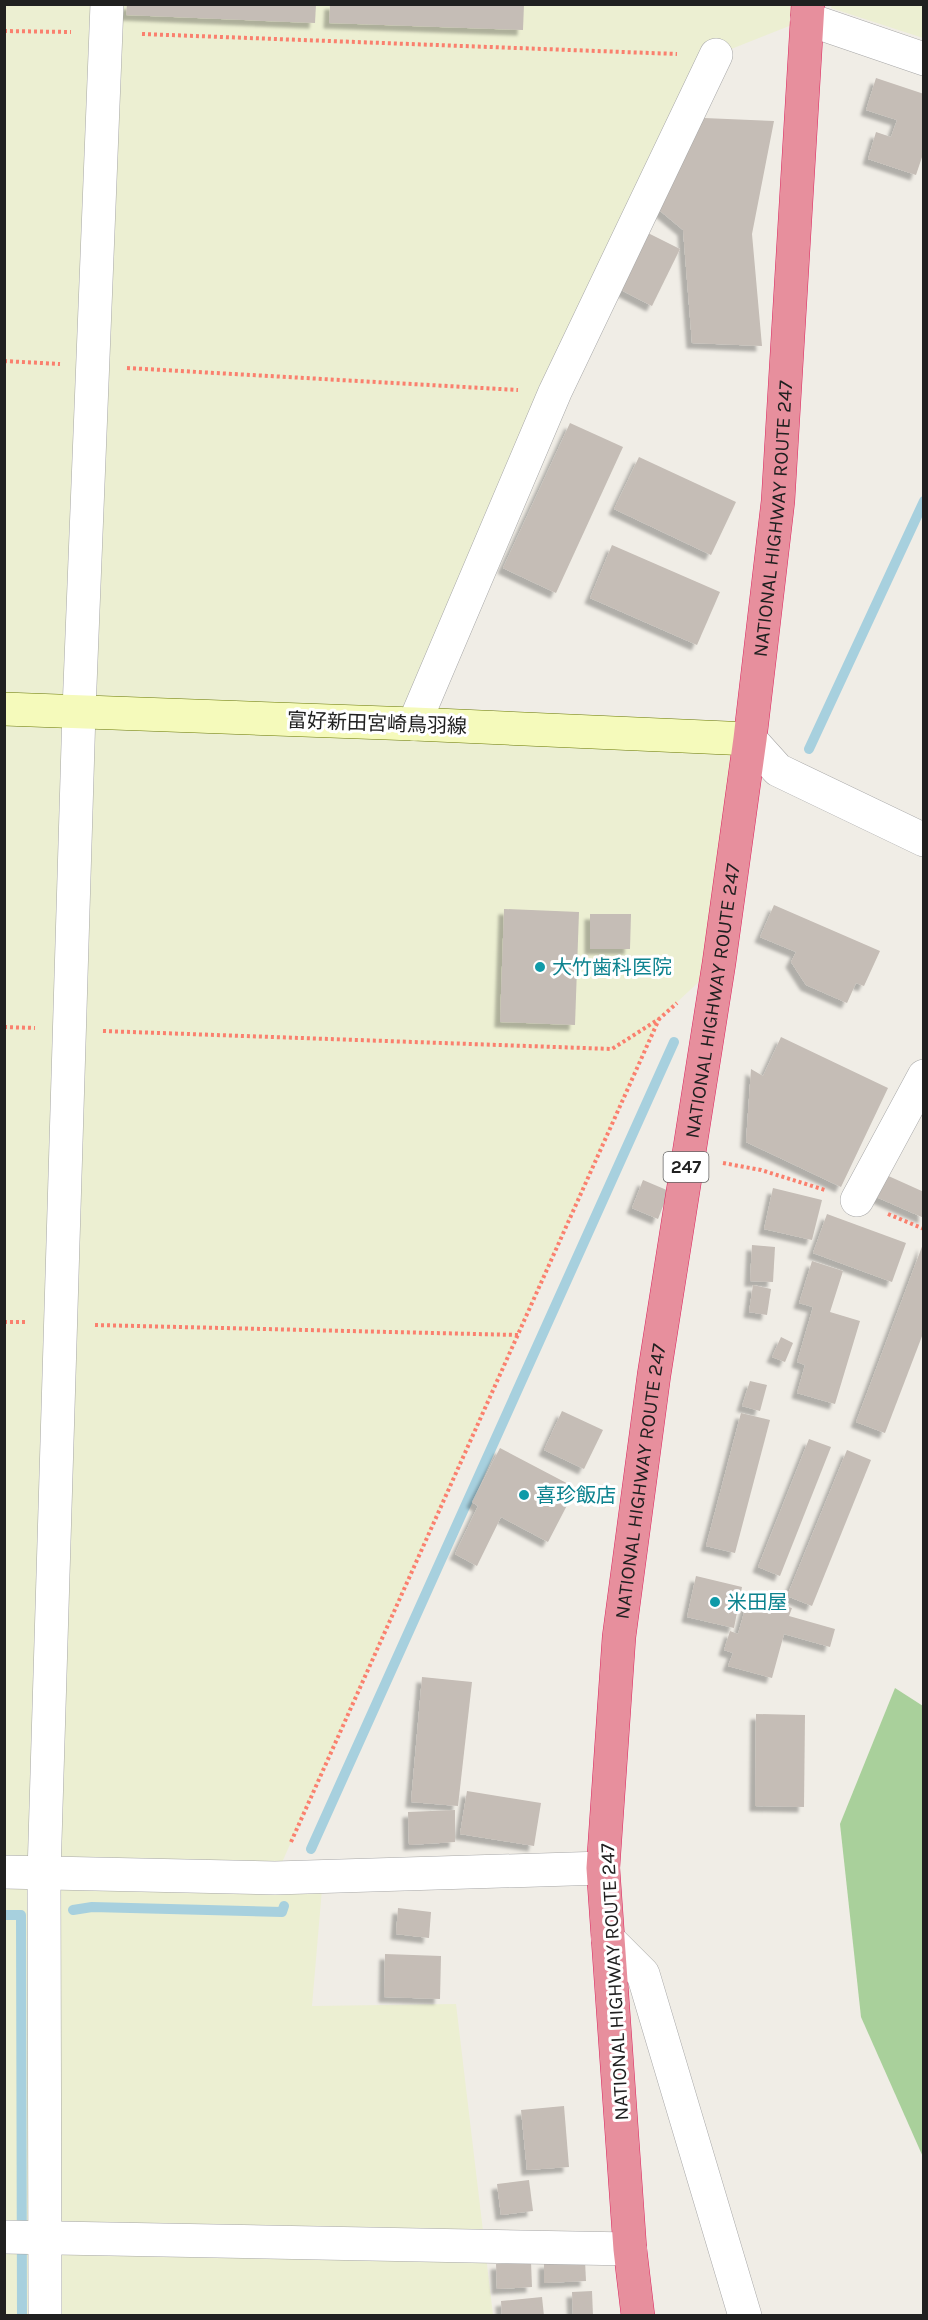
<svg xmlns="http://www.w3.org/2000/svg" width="928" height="2320" font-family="Karla,'Noto Sans JP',sans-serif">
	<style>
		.farmland { fill: #ecefd2 }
		.forest { fill: #a9d09b }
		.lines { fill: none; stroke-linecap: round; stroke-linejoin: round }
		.stream { stroke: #a7d0de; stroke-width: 10 }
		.building { fill: #c5bdb6; filter: url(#shadow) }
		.street-casing { stroke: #a7a7a7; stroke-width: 34 }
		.secondary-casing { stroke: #6a7905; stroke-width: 34 }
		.highway-casing { stroke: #db2760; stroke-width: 34 }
		.path { stroke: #fa806e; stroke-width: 4; stroke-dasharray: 3 3; stroke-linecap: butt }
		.street { stroke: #fff; stroke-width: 33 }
		.secondary { stroke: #f5fabb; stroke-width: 33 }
		.highway { stroke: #e78f9d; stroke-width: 33 }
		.culture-dot { fill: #0f9aa8; stroke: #fff; stroke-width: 2 }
		.labels { text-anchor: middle; stroke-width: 6; stroke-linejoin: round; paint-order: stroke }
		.shield { fill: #fff; stroke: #636363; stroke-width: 1.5 }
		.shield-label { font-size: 18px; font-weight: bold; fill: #202020 }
		.street-label { font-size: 20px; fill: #202020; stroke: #fff }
		.culture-label { font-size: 20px; fill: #0d838f; stroke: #fff; text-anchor: start }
	</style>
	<defs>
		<filter id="shadow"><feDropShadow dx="-5.5" dy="5.5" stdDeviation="1.5" flood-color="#0004"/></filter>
	</defs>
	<rect width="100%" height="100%" fill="#f0ede6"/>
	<g class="farmland">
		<polygon points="832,4 923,5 923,38 831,8"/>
		<polygon points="5,5 808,5 807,19 716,55 414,724 750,739 719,963 659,1019 275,1878 323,1877 312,2006 456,2004 493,2315 5,2316"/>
	</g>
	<polygon class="forest" points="895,1688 923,1706 923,2157 861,2017 840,1824"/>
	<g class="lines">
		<g class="stream">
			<polyline points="809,749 924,501"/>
			<polyline points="311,1849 674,1042"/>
			<polyline points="73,1910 92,1907 282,1912 284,1906"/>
			<polyline points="4,1915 21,1915 22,2316"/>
		</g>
	</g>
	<g class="building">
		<polygon points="127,4 316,4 315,23 126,15"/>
		<polygon points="330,4 524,4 523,30 329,23"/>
		<polygon points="876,78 924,94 924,151 916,175 868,159 876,132 891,137 897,120 866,110"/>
		<polygon points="704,118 774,121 752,234 762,346 692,343 683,230 659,210"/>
		<polygon points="648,233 680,249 652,306 621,290"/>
		<polygon points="570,423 623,447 556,593 503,568"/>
		<polygon points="639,457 736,502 711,555 614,509"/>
		<polygon points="612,545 720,592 697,645 590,598"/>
		<polygon points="774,905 880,951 864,986 856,983 847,1003 806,985 791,962 796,952 760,937"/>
		<polygon points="504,909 579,912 575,1025 500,1022"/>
		<polygon points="590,914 631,914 630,949 590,949"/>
		<polygon points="781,1037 888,1088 841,1187 746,1142 751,1069 763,1076"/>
		<polygon points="884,1174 924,1192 924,1218 874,1196"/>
		<polygon points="643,1180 669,1191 658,1219 632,1208"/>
		<polygon points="773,1188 822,1200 812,1240 764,1229"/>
		<polygon points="827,1214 906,1243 892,1282 813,1253"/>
		<polygon points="923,1244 924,1331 885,1433 856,1422"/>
		<polygon points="752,1245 775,1247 773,1282 750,1281"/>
		<polygon points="812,1261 843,1271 830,1312 860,1321 835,1404 797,1393 805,1365 797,1362 813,1307 799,1303"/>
		<polygon points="753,1285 771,1289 767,1315 749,1312"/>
		<polygon points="781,1337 793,1343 785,1362 772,1357"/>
		<polygon points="750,1381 767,1385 760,1411 742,1406"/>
		<polygon points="562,1411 603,1430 584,1469 544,1450"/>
		<polygon points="741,1413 770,1420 735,1553 706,1546"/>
		<polygon points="809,1439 831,1447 780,1576 758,1567"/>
		<polygon points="500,1448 576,1488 548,1542 501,1517 477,1566 455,1554 478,1506 472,1502"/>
		<polygon points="847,1450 871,1460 812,1606 787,1596"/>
		<polygon points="696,1576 742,1587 734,1628 687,1617"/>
		<polygon points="749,1595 792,1608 789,1616 835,1629 830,1647 784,1634 772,1678 728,1666 733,1653 724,1650 730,1631 738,1634"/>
		<polygon points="422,1677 472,1682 458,1806 411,1802"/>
		<polygon points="756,1714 805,1715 804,1807 755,1806"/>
		<polygon points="467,1791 541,1803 534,1846 460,1834"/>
		<polygon points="455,1810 455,1842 409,1845 408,1812"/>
		<polygon points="398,1908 431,1912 429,1938 396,1934"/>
		<polygon points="385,1954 441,1956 440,1999 384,1997"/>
		<polygon points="564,2106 569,2167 527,2170 521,2110"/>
		<polygon points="529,2180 533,2211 501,2215 497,2184"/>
		<polygon points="585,2261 586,2281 544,2283 544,2263"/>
		<polygon points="531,2262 532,2287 497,2289 496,2264"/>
		<polygon points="592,2291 593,2316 573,2316 572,2292"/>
		<polygon points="542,2297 544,2316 502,2316 501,2301"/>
	</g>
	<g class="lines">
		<g class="street-casing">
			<g id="street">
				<polyline points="807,19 924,59"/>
				<polyline points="414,724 555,392 716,55"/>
				<polyline points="750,739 778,770 924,840"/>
				<polyline points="857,1200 924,1076"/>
				<polyline points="4,1872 275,1878 603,1868"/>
				<polyline points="608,1939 643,1974 745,2316"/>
				<polyline points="4,2237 630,2249"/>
				<polyline points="45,2316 44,1874 79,711 107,4"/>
			</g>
		</g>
		<g class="secondary-casing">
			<polyline id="secondary" points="4,709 414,724 750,739"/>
		</g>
		<g class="highway-casing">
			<g id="highway">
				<path id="s1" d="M638,2316L630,2249L603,1868L619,1637L654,1375L719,963L750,739L778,501L808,4"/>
			</g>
		</g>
		<g class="path">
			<polyline points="4,31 71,32"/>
			<polyline points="142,34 677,54"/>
			<polyline points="4,361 60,364"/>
			<polyline points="127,368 518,390"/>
			<polyline points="4,1027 35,1028"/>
			<polyline points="103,1031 612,1049 659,1019 677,1003"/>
			<polyline points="723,1163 761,1170 825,1190"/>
			<polyline points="888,1214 924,1229"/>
			<polyline points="4,1322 25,1322"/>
			<polyline points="95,1325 518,1335"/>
			<polyline points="291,1842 659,1019"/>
		</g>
		<use href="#street" class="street"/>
		<use href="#secondary" class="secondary"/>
		<use href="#highway" class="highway"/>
	</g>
	<g class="culture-dot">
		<circle cx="540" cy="967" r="6"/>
		<circle cx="524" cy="1495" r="6"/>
		<circle cx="715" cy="1602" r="6"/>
	</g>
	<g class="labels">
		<rect class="shield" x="663.5" y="1152" width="45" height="30" rx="4.5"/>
		<g class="shield-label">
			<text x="686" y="1173">247</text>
		</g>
		<g class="street-label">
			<text dy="7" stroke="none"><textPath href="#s1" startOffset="1810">NATIONAL HIGHWAY ROUTE 247</textPath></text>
			<text transform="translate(377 723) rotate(2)" y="7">富好新田宮崎鳥羽線</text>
			<text dy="7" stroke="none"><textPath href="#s1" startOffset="1324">NATIONAL HIGHWAY ROUTE 247</textPath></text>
			<text dy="7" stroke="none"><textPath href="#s1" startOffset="838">NATIONAL HIGHWAY ROUTE 247</textPath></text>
			<text transform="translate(614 1982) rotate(-93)" y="7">NATIONAL HIGHWAY ROUTE 247</text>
		</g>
		<g class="culture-label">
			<text x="552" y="974">大竹歯科医院</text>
			<text x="536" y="1502">喜珍飯店</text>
			<text x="727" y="1609">米田屋</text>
		</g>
	</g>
	<rect width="928" height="2320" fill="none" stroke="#202020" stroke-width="12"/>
</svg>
